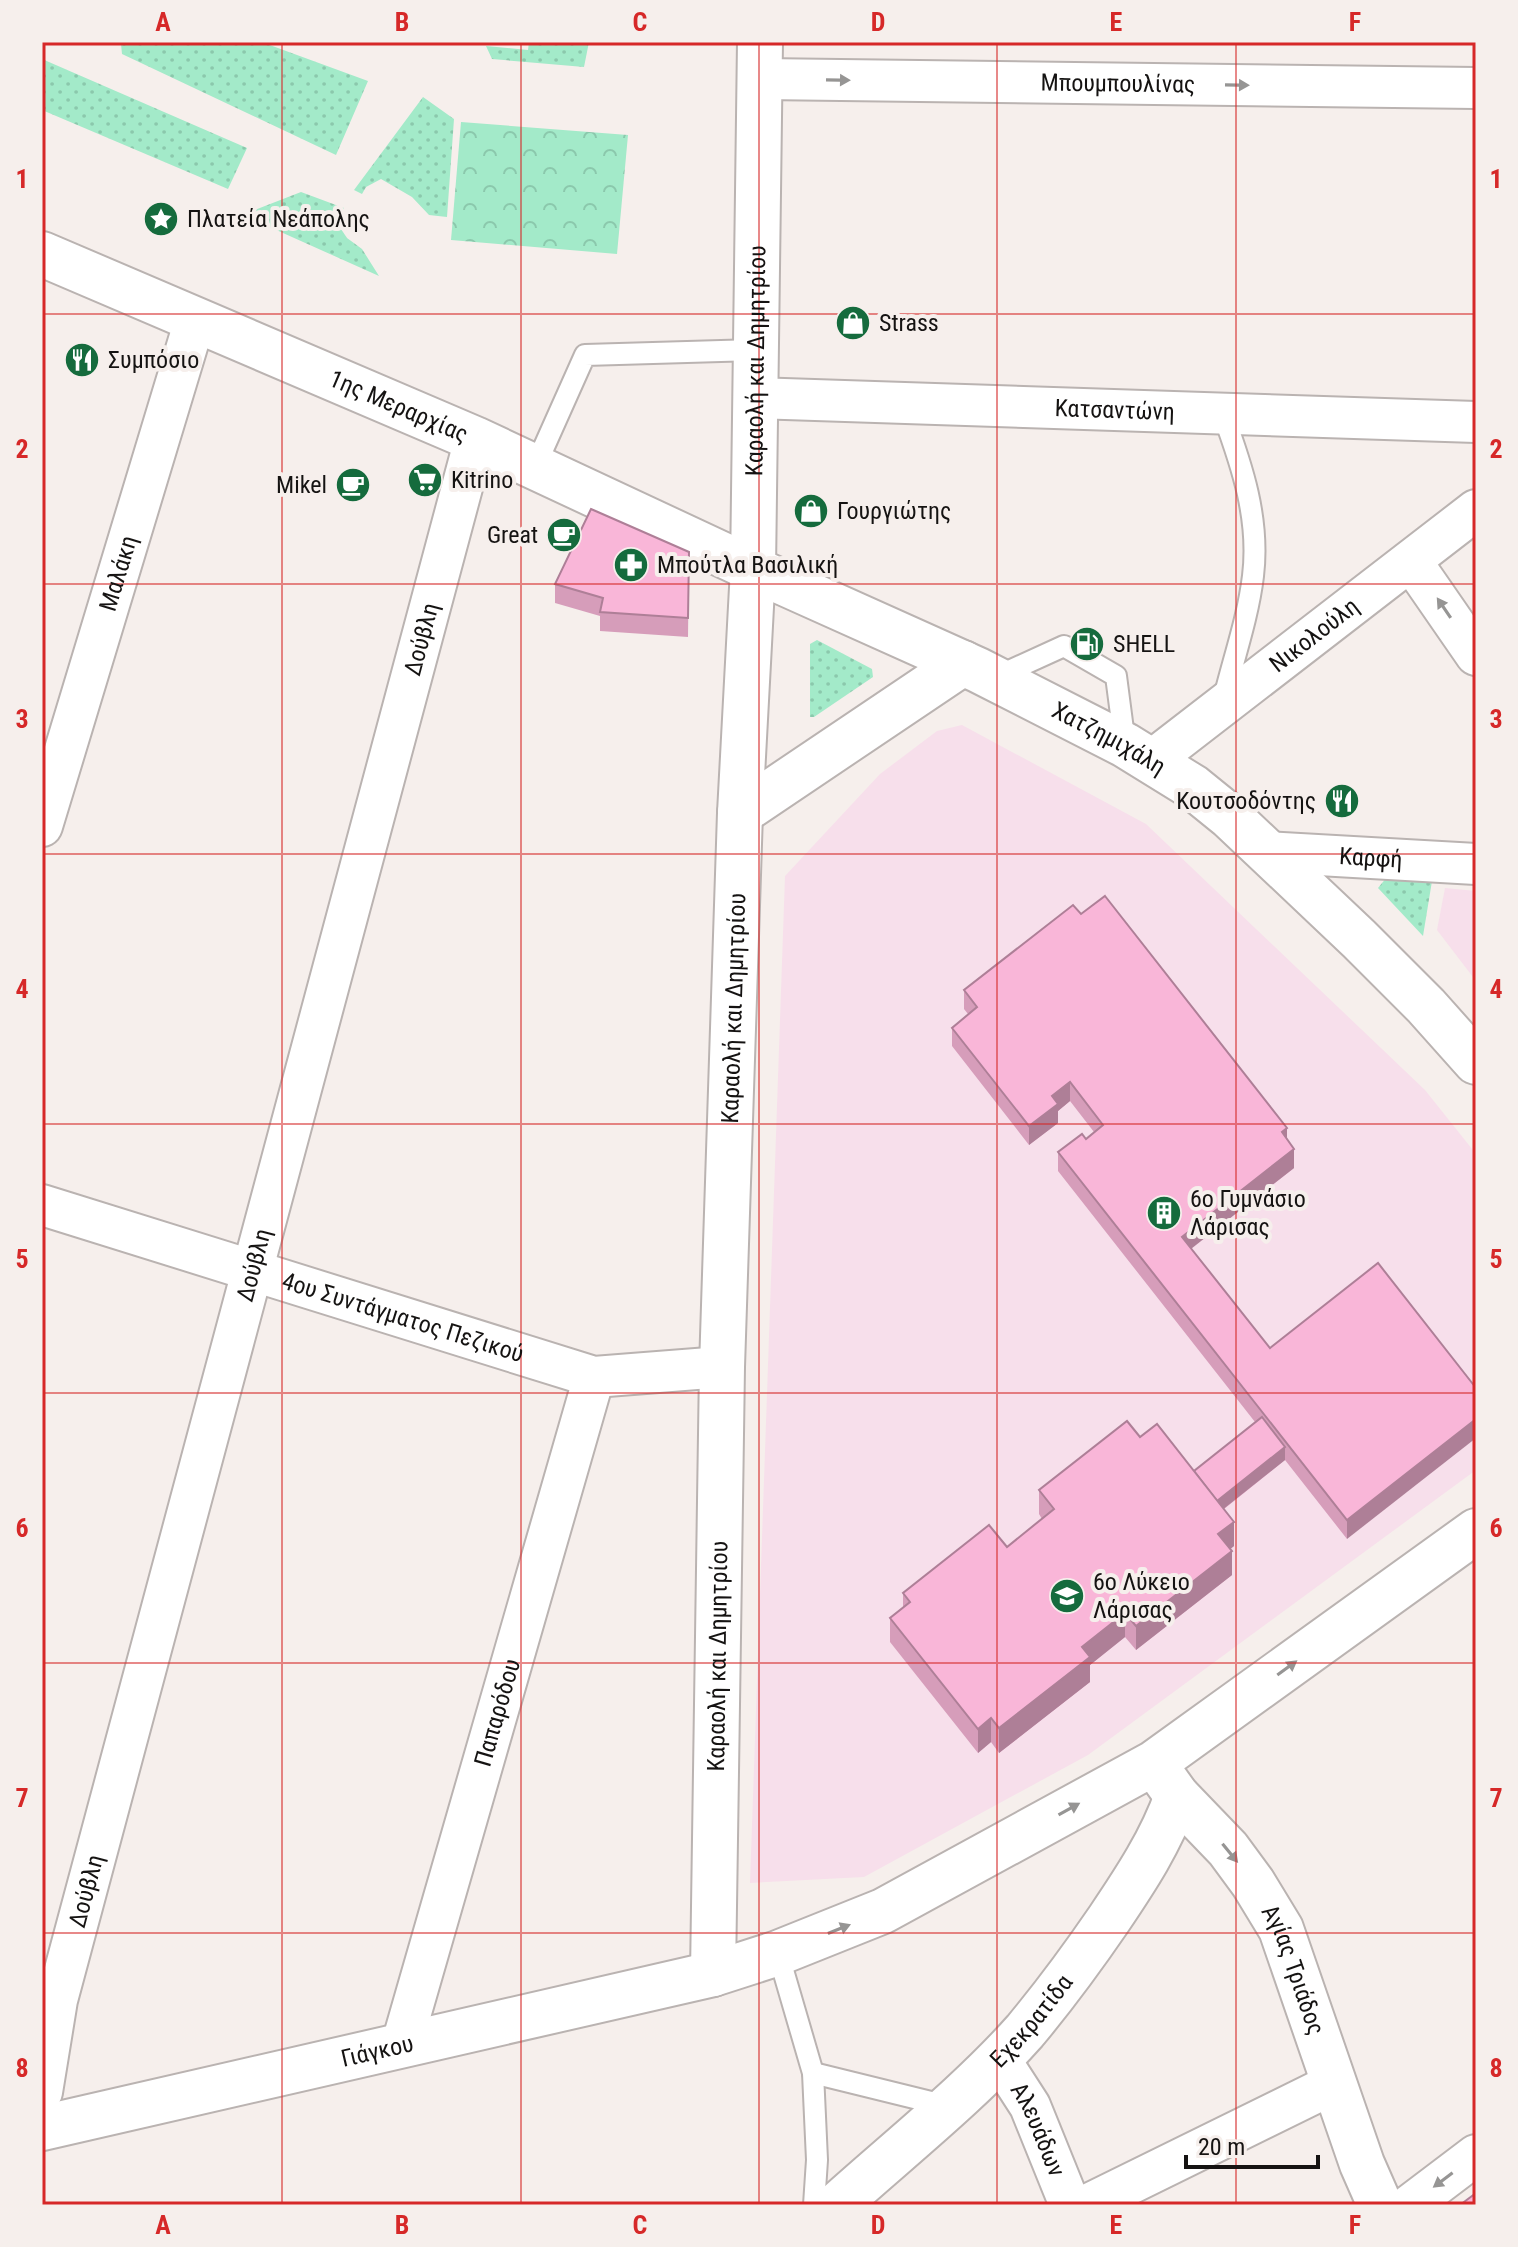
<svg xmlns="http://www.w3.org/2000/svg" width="1518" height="2247" font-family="'Roboto Condensed',sans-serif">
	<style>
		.education { fill: #f7dfeb }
		.grass { fill: url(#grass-dots) }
		.forest { fill: url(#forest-crowns) }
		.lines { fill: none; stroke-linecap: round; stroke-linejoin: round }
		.lane-casing { stroke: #bab3b1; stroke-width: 24 }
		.street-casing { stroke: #bab3b1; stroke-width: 44 }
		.secondary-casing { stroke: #bab3b1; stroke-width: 48 }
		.lane { stroke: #fff; stroke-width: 20 }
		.street { stroke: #fff; stroke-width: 40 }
		.secondary { stroke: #fff; stroke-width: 44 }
		.wall { fill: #d69dba }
		.shaded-wall { fill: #ae7f97 }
		.building { fill: #f9b6d8; stroke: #ae7f97; stroke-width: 2 }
		.oneway { fill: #969594 }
		.grid { fill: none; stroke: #d62828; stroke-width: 2; stroke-opacity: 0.55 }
		.labels { text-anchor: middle; stroke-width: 8; stroke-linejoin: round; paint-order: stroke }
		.street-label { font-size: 24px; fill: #151312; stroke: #f6efec }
		.poi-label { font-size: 24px; fill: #151312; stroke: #f6efec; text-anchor: start }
		.neatline { fill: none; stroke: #d62828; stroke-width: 3 }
		.grid-label { font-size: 26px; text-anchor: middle; font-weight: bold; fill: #d62828 }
	</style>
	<defs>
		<pattern id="grass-dots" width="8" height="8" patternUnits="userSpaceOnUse" patternTransform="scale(2)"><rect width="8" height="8" fill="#a3eac9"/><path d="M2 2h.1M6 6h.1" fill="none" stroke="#8bc8ac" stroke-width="1.8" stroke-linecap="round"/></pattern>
		<pattern id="forest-crowns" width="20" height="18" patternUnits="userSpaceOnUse" patternTransform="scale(2)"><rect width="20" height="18" fill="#a3eac9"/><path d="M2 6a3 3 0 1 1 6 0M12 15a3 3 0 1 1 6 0" fill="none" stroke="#8bc8ac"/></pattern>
	</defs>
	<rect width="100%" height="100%" fill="#f6efec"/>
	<g class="education">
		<polygon points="962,725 1146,824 1425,1090 1476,1154 1476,1470 1088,1755 864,1877 750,1883 785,876 880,774 937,731"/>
		<polygon points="1445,888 1476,891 1476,981 1437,930"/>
	</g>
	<g class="grass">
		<polygon points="125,42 268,42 267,44 368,81 336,155 122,54 121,44"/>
		<polygon points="529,42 589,42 584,67 492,59 486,46 528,50"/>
		<polygon points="42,59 247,148 228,189 42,110"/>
		<polygon points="423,97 454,119 447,217 429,215 412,197 381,179 366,187 362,194 354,190"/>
		<polygon points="301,192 344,208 339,226 347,238 362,249 379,276 254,220 252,211"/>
		<polygon points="817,640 872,669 873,677 814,717 810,717 810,644"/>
		<polygon points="1387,877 1432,881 1423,936 1378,888"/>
	</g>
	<polygon class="forest" points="461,122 628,135 617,254 451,240"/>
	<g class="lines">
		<g class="lane-casing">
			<g id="lane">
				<path d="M1223,414C1242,466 1260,519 1253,576C1248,618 1233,660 1223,702"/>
				<polyline points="535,467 585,355 755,350"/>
				<polyline points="996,677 1064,646 1116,676 1125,745"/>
				<polyline points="778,1953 813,2073 817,2160 814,2205"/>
				<polyline points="813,2073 947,2106"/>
			</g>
		</g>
		<g class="street-casing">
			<g id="street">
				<path id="s1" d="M760,79L1476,88"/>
				<path id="s2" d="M755,398L1476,422"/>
				<polyline points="1411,561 1476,655"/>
				<path id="s3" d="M1151,761L1476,510"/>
				<path id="s4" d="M42,826L195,320"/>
				<path id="s5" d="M1267,852L1476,864"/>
				<path id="s6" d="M42,1205L594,1377L722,1367"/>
				<path id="s7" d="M401,2047L594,1377"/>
				<path id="s8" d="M999,2058L1030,2106L1070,2205"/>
				<path id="s9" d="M42,2092L57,2000L475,439"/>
				<polyline points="1087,2205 1335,2083"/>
				<polyline points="1410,2205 1476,2155"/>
			</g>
		</g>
		<g class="secondary-casing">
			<g id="secondary">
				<path id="s10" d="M42,254L475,439L753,569L978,670L1125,745L1193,787L1230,817L1359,939L1426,1006L1476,1062"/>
				<polyline points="740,813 963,663"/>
				<path id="s11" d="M1162,1775L1177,1796L1228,1849L1253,1883L1281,1929L1362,2164L1380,2205"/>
				<path id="s12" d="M713,1974L722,1367L740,813L753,569L760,42"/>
				<path id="s13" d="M42,2128L713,1974L778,1953L883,1911L1154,1763L1476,1531"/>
				<path id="s14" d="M837,2205C898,2150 971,2092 1025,2031C1055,1995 1083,1957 1109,1919C1136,1879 1161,1841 1177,1796"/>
			</g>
		</g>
		<use href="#lane" class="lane"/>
		<use href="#street" class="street"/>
		<use href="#secondary" class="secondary"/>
	</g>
	<g class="wall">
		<polygon points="689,552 688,637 600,631 600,616 555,603 555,584"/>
		<polygon points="1081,914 1287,1139 1294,1168 1191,1248 1270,1348 1378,1263 1347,1539 1285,1460 1224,1509 1234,1546 1230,1549 1232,1575 1136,1650 1125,1637 1090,1665 1090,1682 999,1753 991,1742 978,1753 890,1642 890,1618 903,1608 903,1593 1007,1547 1042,1519 1039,1514 1039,1490 1140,1437 1194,1471 1255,1422 1058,1171 1058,1152 1086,1139 1094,1132 1070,1101 1058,1111 1058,1123 1029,1145 952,1046 952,1028 968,1014 964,1009 964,990"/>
	</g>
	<g class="shaded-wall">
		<polygon points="1070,1082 1070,1101 1058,1111 1058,1123 1029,1145 1029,1126 1052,1096"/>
		<polygon points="1287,1128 1287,1147 1282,1132"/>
		<polygon points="1294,1149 1294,1168 1182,1256 1182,1237"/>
		<polygon points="1476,1419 1476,1438 1347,1539 1347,1520"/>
		<polygon points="1285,1447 1285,1460 1212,1518 1212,1505"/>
		<polygon points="1234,1522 1234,1546 1218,1559 1218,1534"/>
		<polygon points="1232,1551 1232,1575 1136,1650 1136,1626"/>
		<polygon points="1125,1613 1125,1637 1090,1665 1090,1682 999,1753 999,1728 1082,1647"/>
		<polygon points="991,1718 991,1742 978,1753 978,1729"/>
	</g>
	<g class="building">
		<polygon points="591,509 689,552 688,618 600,612 603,598 555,584"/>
		<polygon points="1105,896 1287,1128 1282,1132 1294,1149 1182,1237 1270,1348 1378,1263 1476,1388 1476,1419 1347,1520 1058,1152 1082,1134 1086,1139 1103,1125 1070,1082 1052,1096 1058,1104 1029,1126 952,1028 977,1007 964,990 1073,905 1081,914"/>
		<polygon points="1262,1417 1285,1447 1217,1501 1194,1471"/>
		<polygon points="1127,1421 1140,1437 1157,1424 1234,1522 1218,1534 1232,1551 1136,1626 1125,1613 1082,1647 1090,1657 999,1728 991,1718 978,1729 890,1618 910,1602 903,1593 989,1525 1007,1547 1054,1509 1039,1490"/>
		<polygon points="1476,2193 1476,2205 1460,2205"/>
	</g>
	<defs><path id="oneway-solid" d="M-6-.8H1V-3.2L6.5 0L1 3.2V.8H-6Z" transform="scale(2)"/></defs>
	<g class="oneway">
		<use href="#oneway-solid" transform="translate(838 80) rotate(1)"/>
		<use href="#oneway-solid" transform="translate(1237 85) rotate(1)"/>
		<use href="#oneway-solid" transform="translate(1444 608) rotate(-124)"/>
		<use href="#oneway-solid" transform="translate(1287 1668) rotate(-36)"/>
		<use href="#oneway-solid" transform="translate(1069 1809) rotate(-29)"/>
		<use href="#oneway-solid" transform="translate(1230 1853) rotate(51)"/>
		<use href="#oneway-solid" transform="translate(839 1929) rotate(-22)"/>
		<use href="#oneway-solid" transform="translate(1443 2180) rotate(143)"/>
	</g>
	<path class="grid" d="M282,42V2205M521,42V2205M759,42V2205M997,42V2205M1236,42V2205M42,314H1476M42,584H1476M42,854H1476M42,1124H1476M42,1393H1476M42,1663H1476M42,1933H1476"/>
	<defs>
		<g id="sight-disc" transform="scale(1.8)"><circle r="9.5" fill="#156b3d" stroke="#f6efec"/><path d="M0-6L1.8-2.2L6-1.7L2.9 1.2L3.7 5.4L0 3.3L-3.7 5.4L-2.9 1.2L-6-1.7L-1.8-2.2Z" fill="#fff"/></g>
		<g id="shop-disc" transform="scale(1.8)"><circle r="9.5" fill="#156b3d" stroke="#f6efec"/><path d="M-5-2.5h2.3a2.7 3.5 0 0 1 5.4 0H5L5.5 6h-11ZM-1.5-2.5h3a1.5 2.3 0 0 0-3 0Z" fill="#fff"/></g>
		<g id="restaurant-disc" transform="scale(1.8)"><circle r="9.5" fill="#156b3d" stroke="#f6efec"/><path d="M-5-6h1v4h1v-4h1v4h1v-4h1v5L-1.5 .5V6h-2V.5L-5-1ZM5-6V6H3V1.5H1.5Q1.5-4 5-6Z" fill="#fff"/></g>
		<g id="supermarket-disc" transform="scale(1.8)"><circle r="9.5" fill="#156b3d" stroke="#f6efec"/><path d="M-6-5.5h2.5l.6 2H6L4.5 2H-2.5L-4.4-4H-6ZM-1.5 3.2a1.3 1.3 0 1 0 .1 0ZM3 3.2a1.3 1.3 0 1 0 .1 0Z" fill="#fff"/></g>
		<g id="cafe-disc" transform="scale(1.8)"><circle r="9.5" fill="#156b3d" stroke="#f6efec"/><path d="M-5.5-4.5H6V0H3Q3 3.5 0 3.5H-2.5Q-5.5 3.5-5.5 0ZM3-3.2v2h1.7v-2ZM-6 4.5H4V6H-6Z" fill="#fff"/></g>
		<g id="pharmacy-disc" transform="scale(1.8)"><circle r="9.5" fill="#156b3d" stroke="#f6efec"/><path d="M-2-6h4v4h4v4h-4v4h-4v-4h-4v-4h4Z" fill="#fff"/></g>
		<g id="fuel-disc" transform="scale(1.8)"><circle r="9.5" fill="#156b3d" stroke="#f6efec"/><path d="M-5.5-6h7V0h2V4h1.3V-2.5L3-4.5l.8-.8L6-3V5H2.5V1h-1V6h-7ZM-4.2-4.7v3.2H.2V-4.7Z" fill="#fff"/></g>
		<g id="building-disc" transform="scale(1.8)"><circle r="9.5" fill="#156b3d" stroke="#f6efec"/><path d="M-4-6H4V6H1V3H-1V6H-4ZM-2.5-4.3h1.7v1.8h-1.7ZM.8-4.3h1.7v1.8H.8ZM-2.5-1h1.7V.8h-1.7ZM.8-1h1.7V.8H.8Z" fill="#fff"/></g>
		<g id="school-disc" transform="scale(1.8)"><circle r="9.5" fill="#156b3d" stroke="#f6efec"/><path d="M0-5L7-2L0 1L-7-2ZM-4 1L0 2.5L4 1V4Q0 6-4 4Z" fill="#fff"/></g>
	</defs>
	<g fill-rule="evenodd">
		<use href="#sight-disc" x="161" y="219"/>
		<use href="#shop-disc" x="853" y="323"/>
		<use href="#restaurant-disc" x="82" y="360"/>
		<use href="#supermarket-disc" x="425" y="480"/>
		<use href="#cafe-disc" x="353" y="485"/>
		<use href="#shop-disc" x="811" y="511"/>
		<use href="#cafe-disc" x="564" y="535"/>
		<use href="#pharmacy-disc" x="631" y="565"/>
		<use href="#fuel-disc" x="1087" y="644"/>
		<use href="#restaurant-disc" x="1342" y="801"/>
		<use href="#building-disc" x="1164" y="1213"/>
		<use href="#school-disc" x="1067" y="1596"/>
	</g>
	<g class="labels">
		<g class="street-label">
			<text dy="8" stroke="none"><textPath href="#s1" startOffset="358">Μπουμπουλίνας</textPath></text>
			<text dy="8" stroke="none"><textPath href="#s12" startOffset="1614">Καραολή και Δημητρίου</textPath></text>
			<text dy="8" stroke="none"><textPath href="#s10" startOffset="388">1ης Μεραρχίας</textPath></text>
			<text dy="8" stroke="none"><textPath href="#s2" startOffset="360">Κατσαντώνη</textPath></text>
			<text dy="8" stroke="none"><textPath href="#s4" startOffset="264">Μαλάκη</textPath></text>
			<text dy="8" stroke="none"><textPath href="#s3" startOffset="206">Νικολούλη</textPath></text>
			<text dy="8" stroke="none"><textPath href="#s9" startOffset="1502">Δούβλη</textPath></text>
			<text dy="8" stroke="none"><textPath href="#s10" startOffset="1172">Χατζημιχάλη</textPath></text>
			<text dy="8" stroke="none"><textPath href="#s5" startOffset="104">Καρφή</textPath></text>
			<text dy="8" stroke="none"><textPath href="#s12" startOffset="966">Καραολή και Δημητρίου</textPath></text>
			<text dy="8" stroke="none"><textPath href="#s9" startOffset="854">Δούβλη</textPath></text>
			<text dy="8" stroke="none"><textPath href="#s6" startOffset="378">4ου Συντάγματος Πεζικού</textPath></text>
			<text dy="8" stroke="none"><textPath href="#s12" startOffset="318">Καραολή και Δημητρίου</textPath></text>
			<text dy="8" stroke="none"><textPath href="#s7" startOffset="348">Παπαρόδου</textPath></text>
			<text dy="8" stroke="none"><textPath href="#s9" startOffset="206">Δούβλη</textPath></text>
			<text dy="8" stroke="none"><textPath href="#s11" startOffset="238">Αγίας Τριάδος</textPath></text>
			<text dy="8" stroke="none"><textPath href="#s14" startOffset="268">Εχεκρατίδα</textPath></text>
			<text dy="8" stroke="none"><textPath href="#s13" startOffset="344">Γιάγκου</textPath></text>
			<text dy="8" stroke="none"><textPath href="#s8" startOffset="82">Αλευάδων</textPath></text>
		</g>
		<g class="poi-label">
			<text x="187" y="227">Πλατεία Νεάπολης</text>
			<text x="879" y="331">Strass</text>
			<text x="108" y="368">Συμπόσιο</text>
			<text x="451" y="488">Kitrino</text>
			<text x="327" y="493" text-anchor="end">Mikel</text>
			<text x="837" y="519">Γουργιώτης</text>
			<text x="538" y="543" text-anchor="end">Great</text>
			<text x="657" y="573">Μπούτλα Βασιλική</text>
			<text x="1113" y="652">SHELL</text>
			<text x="1316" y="809" text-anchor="end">Κουτσοδόντης</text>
			<text x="1190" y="1207">6ο Γυμνάσιο<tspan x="1190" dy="28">Λάρισας</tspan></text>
			<text x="1093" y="1590">6ο Λύκειο<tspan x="1093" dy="28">Λάρισας</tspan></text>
		</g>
	</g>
	<rect width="1518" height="2247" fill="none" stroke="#f6efec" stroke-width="88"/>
	<path d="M1186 2155v12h132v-12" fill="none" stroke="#151312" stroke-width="4"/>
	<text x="1198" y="2155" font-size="24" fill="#151312" stroke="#f6efec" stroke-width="6" paint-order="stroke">20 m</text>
	<rect x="44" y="44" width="1430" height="2159" class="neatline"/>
	<g class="grid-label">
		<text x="163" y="31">A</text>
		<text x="402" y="31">B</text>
		<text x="640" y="31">C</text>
		<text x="878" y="31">D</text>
		<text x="1116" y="31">E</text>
		<text x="1355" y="31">F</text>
		<text x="22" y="188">1</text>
		<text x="1496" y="188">1</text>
		<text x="22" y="458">2</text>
		<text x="1496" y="458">2</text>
		<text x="22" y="728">3</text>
		<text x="1496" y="728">3</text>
		<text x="22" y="998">4</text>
		<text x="1496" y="998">4</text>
		<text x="22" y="1268">5</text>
		<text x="1496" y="1268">5</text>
		<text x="22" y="1537">6</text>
		<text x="1496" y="1537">6</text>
		<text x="22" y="1807">7</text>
		<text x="1496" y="1807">7</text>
		<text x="22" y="2077">8</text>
		<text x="1496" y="2077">8</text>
		<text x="163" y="2234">A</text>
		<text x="402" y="2234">B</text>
		<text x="640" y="2234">C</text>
		<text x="878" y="2234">D</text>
		<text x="1116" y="2234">E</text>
		<text x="1355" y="2234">F</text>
	</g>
</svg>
